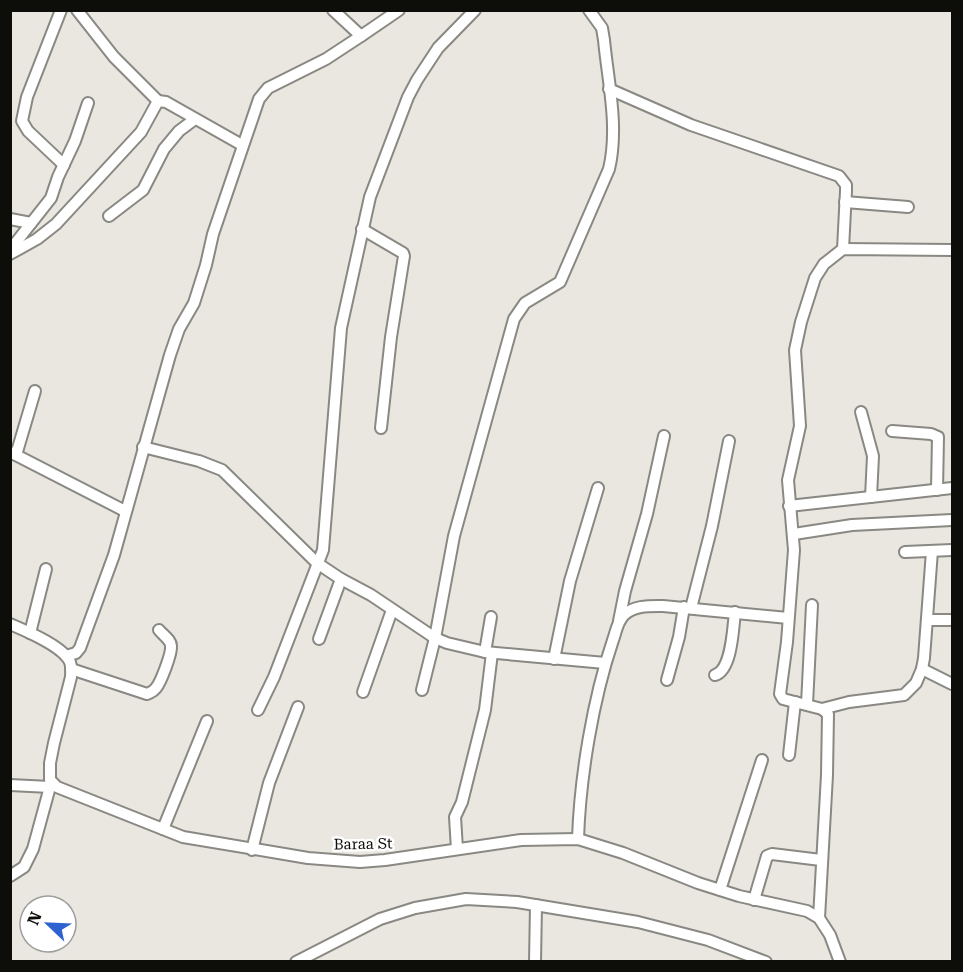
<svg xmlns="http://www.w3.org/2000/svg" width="963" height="972" font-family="'Roboto Serif',serif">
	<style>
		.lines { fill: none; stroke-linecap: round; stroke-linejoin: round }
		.minor-casing { stroke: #898882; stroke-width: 14 }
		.minor { stroke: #fff; stroke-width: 10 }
		.labels { text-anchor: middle; stroke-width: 5; stroke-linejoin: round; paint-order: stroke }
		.street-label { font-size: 15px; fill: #0d0d0a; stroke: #fff }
	</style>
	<rect width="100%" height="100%" fill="#e9e7e0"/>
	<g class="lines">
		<g class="minor-casing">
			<g id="minor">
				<polyline points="61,10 27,97 22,121 28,131 64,165"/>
				<polyline points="77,10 114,57 158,101"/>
				<polyline points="333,10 361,36 399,10"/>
				<polyline points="609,89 691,125 839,176 846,185 846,191 843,249"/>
				<polyline points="845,202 908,207"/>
				<polyline points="109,216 143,190 164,149 179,131 195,119"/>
				<polyline points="10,219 31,223"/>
				<polyline points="362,229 403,253 404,256 391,337 381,428"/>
				<polyline points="10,250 51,198 58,177 75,141 88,103"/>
				<polyline points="10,254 37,239 56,224 141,132 158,101 166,102 242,145"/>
				<polyline points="861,412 873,456 871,497"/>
				<polyline points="892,431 931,434 938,437 937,490"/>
				<polyline points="143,447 199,461 222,470 317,563 341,579 371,595 435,638 447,643 485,652 605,663"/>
				<polyline points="10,452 125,511"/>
				<polyline points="16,455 35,391"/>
				<polyline points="789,506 952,488"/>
				<polyline points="794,534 852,525 952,520"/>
				<polyline points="905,552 952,550"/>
				<polyline points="691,608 712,526 729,441"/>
				<polyline points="927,620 952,620"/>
				<polyline points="619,621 625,591 647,514 664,436"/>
				<path d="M10,624C26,631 63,646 70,662C72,667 71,672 71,677L54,743L50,763V780L57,787L183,837L308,858L360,862L385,860L521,840L578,839L623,853L698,883L739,896L807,911L819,918L830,935L840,962"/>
				<polyline points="30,633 46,569"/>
				<polyline points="319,639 341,579"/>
				<polyline points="485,652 491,617"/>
				<polyline points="66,656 76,653 80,648 114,555 170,355 179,329 194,303 206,265 213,234 259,99 268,88 326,59 361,36"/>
				<polyline points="554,659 570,581 598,488"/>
				<path d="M71,669L147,694C151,692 153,692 156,688C161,682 172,653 171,646C171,640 163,635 159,630"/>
				<polyline points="922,669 952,684"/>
				<path d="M715,675C732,670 733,628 735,612"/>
				<polyline points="667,680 679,637 684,607"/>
				<path d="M422,690L435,638L454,536L514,319L525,303L560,282L609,169C619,127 608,82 604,40L602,28L589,10"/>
				<polyline points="363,692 392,610"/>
				<polyline points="807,704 812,605"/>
				<polyline points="822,709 849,702 904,695 916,683 922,669 924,658 932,551"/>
				<polyline points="258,710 274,677 323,550 341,328 370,197 408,97 417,80 438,48 475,10"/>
				<polyline points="789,755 795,702"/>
				<polyline points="10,785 50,787"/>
				<polyline points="163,829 207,721"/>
				<path d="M578,839C580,777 593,699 613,640C616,632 617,622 624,615C634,605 650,606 663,606L788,618"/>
				<polyline points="457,849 455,817 462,802 485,710 492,653"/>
				<polyline points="252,850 269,783 298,707"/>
				<polyline points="10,876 24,867 33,849 51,783"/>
				<polyline points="720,890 762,760"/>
				<polyline points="754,900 767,856 772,854 821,860"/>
				<polyline points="819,918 827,775 828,714 822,709 783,699 780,694 787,642 794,550 788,480 800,426 795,350 801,322 815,278 824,264 843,249 952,250"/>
				<polyline points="296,962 380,919 415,908 466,899 517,902 638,922 708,940 766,962"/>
				<polyline points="535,962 536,905"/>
			</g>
		</g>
		<use href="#minor" class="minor"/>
	</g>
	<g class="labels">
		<g class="street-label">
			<text transform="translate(363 844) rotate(-1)" y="5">Baraa St</text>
		</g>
	</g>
	<rect width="963" height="972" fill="none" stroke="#0d0d0a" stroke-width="24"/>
	<g transform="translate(48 924) rotate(293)"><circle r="28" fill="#ffffff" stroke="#9e9e9d" stroke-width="1.5"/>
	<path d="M0-4.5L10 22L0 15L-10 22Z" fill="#2f62d1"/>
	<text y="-9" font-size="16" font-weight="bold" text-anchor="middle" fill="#0d0d0a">N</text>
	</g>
</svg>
